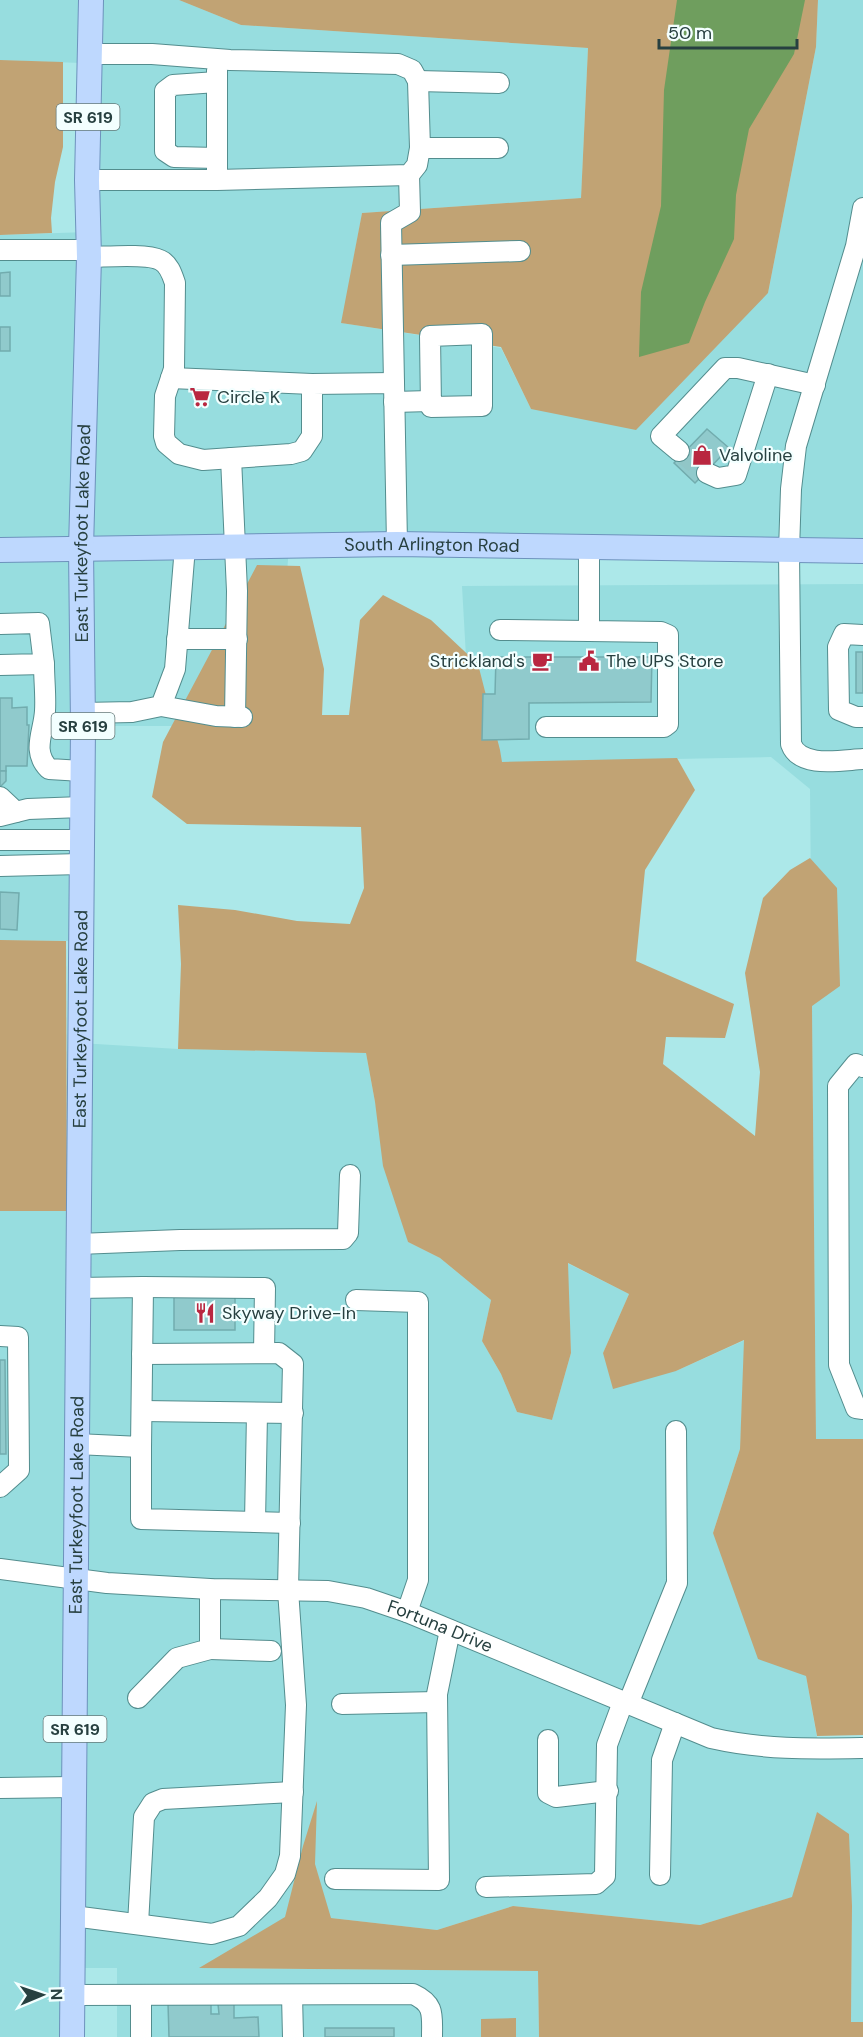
<svg xmlns="http://www.w3.org/2000/svg" width="863" height="2037" font-family="'DM Sans',sans-serif">
	<style>
		.built { fill: #97dddf }
		.green { fill: #c1a374 }
		.water { fill: #6f9e5e }
		.building { fill: #90cacc; stroke: #72acae; stroke-width: 1.5 }
		.lines { fill: none; stroke-linecap: round; stroke-linejoin: round }
		.minor-tunnel { stroke: #91c6c7; stroke-width: 20; stroke-dasharray: 20 10; stroke-linecap: butt }
		.minor-casing { stroke: #538d8e; stroke-width: 22 }
		.major-casing { stroke: #6d92bc; stroke-width: 26 }
		.minor { stroke: #fff; stroke-width: 20 }
		.major { stroke: #bed8fe; stroke-width: 24 }
		.labels { text-anchor: middle; stroke-width: 4.5; stroke-linejoin: round; paint-order: stroke }
		.shield { fill: #f3ffff; stroke: #647979; stroke-width: 1.5 }
		.shield-label { font-size: 16px; font-weight: bold; fill: #274040 }
		.poi-label { font-size: 18px; fill: #274040; stroke: #f3ffff; text-anchor: start }
		.street-label { font-size: 18px; fill: #274040; stroke: #f3ffff }
	</style>
	<rect width="100%" height="100%" fill="#ace8e9"/>
	<g class="built">
		<polygon points="0,0 81,0 81,63 0,60"/>
		<polygon points="91,0 179,0 241,25 588,48 581,198 362,213 342,323 501,348 531,409 768,293 816,47 818,0 863,0 863,551 289,547 275,726 83,726 81,941 0,940 0,235 87,232"/>
		<polygon points="863,584 863,1439 816,1439 810,789 771,757 472,763 462,586"/>
		<polygon points="80,1043 178,1049 366,1053 375,1102 408,1242 440,1258 491,1300 482,1341 501,1374 517,1412 552,1420 571,1353 567,1263 629,1294 603,1353 676,1371 745,1340 740,1449 713,1533 806,1676 819,1749 863,1748 863,2022 851,2022 852,1906 817,1813 793,1897 700,1925 513,1906 437,1930 331,1918 201,1968 538,1971 539,2037 117,2037 117,1968 73,1968 62,2037 0,2037 0,1211 78,1210"/>
	</g>
	<g class="green">
		<polygon points="179,0 818,0 816,47 768,293 636,430 531,409 501,347 341,323 362,213 581,198 588,48 241,25"/>
		<polygon points="0,60 63,62 63,147 55,182 51,218 52,233 0,235"/>
		<polygon points="257,565 300,566 324,669 322,715 349,715 360,620 383,595 431,620 478,664 500,750 502,762 677,758 695,790 645,870 636,961 734,1004 725,1038 666,1037 663,1064 755,1136 760,1072 745,973 763,898 790,870 810,858 837,888 840,986 812,1006 816,1439 863,1439 863,1735 817,1736 806,1676 758,1659 713,1533 740,1449 744,1340 676,1371 613,1389 603,1353 629,1294 568,1263 571,1353 552,1420 517,1412 501,1374 482,1341 491,1300 440,1258 408,1242 383,1166 375,1102 366,1053 178,1049 181,964 178,905 235,910 297,921 350,924 364,888 361,827 187,824 152,797 163,742"/>
		<polygon points="0,940 66,941 67,1211 0,1211"/>
		<polygon points="317,1801 315,1864 331,1918 437,1930 513,1906 700,1925 792,1897 817,1812 849,1834 852,1906 851,2022 863,2022 863,2037 539,2037 538,1971 199,1968 285,1917 303,1846"/>
		<polygon points="516,2018 516,2037 481,2037 481,2019"/>
	</g>
	<polygon class="water" points="677,0 805,0 794,54 749,129 736,195 734,239 705,302 689,343 639,357 641,292 661,206 664,90"/>
	<g class="building">
		<polygon points="10,272 10,296 0,296 0,273"/>
		<rect x="0" y="327" width="10" height="24"/>
		<polygon points="707,429 729,448 695,483 674,463"/>
		<rect x="856" y="652" width="7" height="41"/>
		<polygon points="496,657 652,657 651,702 529,703 529,739 482,740 483,694 495,694"/>
		<polygon points="0,698 12,698 12,708 27,707 27,725 29,725 27,766 6,766 6,771 0,771"/>
		<polygon points="0,771 6,771 6,781 0,787"/>
		<polygon points="0,892 19,893 17,930 0,929"/>
		<rect x="174" y="1297" width="61" height="33"/>
		<polygon points="0,1360 5,1360 6,1454 0,1454"/>
		<polygon points="211,2002 211,2014 219,2014 218,2004 234,2004 234,2018 258,2017 259,2037 169,2037 168,2003"/>
		<rect x="325" y="2028" width="69" height="9"/>
	</g>
	<g class="lines">
		<polyline class="minor-tunnel" points="679,451 707,473"/>
		<g class="minor-casing">
			<g id="minor">
				<polyline points="418,81 499,83"/>
				<polyline points="420,148 498,148"/>
				<polyline points="217,158 174,157 165,151 165,91 173,85 217,82"/>
				<polyline points="217,170 217,70"/>
				<polyline points="87,180 217,180 409,175 417,165 420,148 418,81 412,70 398,64 230,60 152,54 90,54"/>
				<path d="M863,208L856,246L796,446L791,489L789,551L791,744C800,769 842,760 863,759"/>
				<polyline points="0,250 89,250"/>
				<polyline points="391,255 520,251"/>
				<path d="M89,257C105,257 146,253 160,260C169,264 172,274 175,283L174,369L165,396L164,436L166,443L179,454L203,460L291,454L302,451L312,436V384L394,383L397,544"/>
				<polygon points="482,334 482,406 431,407 430,336"/>
				<polyline points="171,378 312,384"/>
				<polyline points="394,383 391,223 410,212 409,175"/>
				<polyline points="394,402 430,401"/>
				<polyline points="679,451 661,436 725,368 738,368 815,385"/>
				<polyline points="231,458 237,591 235,717"/>
				<polyline points="707,473 718,478 736,475 768,374"/>
				<polyline points="0,624 39,623 44,664 0,665"/>
				<polyline points="500,630 589,631"/>
				<polyline points="863,635 844,634 838,647 839,710 856,717 863,717"/>
				<polyline points="177,639 237,639"/>
				<path d="M44,664C44,680 46,696 45,711C44,732 31,751 49,769L82,771"/>
				<polyline points="161,706 216,716 242,717"/>
				<polyline points="83,713 132,712 161,706 175,669 185,547"/>
				<polyline points="546,727 664,727 668,724 668,635 661,632 589,631 589,548"/>
				<polyline points="0,797 16,812"/>
				<polyline points="0,816 28,809 82,807"/>
				<polyline points="0,840 81,840"/>
				<polyline points="0,866 81,864"/>
				<polyline points="863,1067 856,1064 838,1086 839,1365 856,1408 863,1409"/>
				<polyline points="78,1244 180,1240 343,1239 348,1233 350,1175"/>
				<polyline points="143,1287 265,1288 264,1353"/>
				<polyline points="356,1300 418,1302 418,1580 407,1612"/>
				<polyline points="0,1336 18,1337 19,1470 0,1487"/>
				<polyline points="142,1411 293,1413"/>
				<polyline points="76,1444 141,1447 143,1287 77,1288"/>
				<polyline points="141,1447 141,1519 290,1523"/>
				<polyline points="255,1522 257,1413"/>
				<path id="s1" d="M0,1569L107,1583L210,1589L328,1591L366,1598L407,1612L711,1738C764,1750 809,1749 863,1748"/>
				<polyline points="210,1649 271,1651"/>
				<polyline points="138,1698 177,1658 210,1649 210,1589"/>
				<polyline points="342,1704 437,1702"/>
				<polyline points="628,1704 677,1583 676,1431"/>
				<polyline points="548,1740 548,1793 556,1797 608,1791"/>
				<polyline points="0,1788 74,1787"/>
				<polyline points="660,1875 662,1760 675,1723"/>
				<polyline points="335,1879 439,1880 437,1694 450,1630"/>
				<polyline points="486,1887 596,1884 605,1876 607,1745 623,1702"/>
				<polyline points="73,1916 212,1934 239,1926 268,1898 285,1874 290,1856 296,1705 288,1590 293,1364 279,1353 142,1354"/>
				<polyline points="138,1924 144,1817 153,1803 163,1799 293,1792"/>
				<path d="M73,1995L413,1994C435,2004 432,2015 432,2037"/>
				<polyline points="141,1995 141,2037"/>
				<polyline points="292,1995 293,2037"/>
			</g>
		</g>
		<g class="major-casing">
			<g id="major">
				<path id="s2" d="M0,550L397,544L863,551"/>
				<path id="s3" d="M72,2037L83,726L81,548L89,257L87,180L91,0"/>
			</g>
		</g>
		<use href="#minor" class="minor"/>
		<use href="#major" class="major"/>
	</g>
	<defs>
		<g id="supermarket-bare" transform="scale(1.62)"><path d="M-6-5.5h2.5l.6 2H6L4.5 2H-2.5L-4.4-4H-6ZM-1.5 3.2a1.3 1.3 0 1 0 .1 0ZM3 3.2a1.3 1.3 0 1 0 .1 0Z" fill="#b92740" stroke="#f3ffff" stroke-width="2.5" paint-order="stroke"/></g>
		<g id="shop-bare" transform="scale(1.62)"><path d="M-5-2.5h2.3a2.7 3.5 0 0 1 5.4 0H5L5.5 6h-11ZM-1.5-2.5h3a1.5 2.3 0 0 0-3 0Z" fill="#b92740" stroke="#f3ffff" stroke-width="2.5" paint-order="stroke"/></g>
		<g id="cafe-bare" transform="scale(1.62)"><path d="M-5.5-4.5H6V0H3Q3 3.5 0 3.5H-2.5Q-5.5 3.5-5.5 0ZM3-3.2v2h1.7v-2ZM-6 4.5H4V6H-6Z" fill="#b92740" stroke="#f3ffff" stroke-width="2.5" paint-order="stroke"/></g>
		<g id="civic-bare" transform="scale(1.62)"><path d="M-.6-6.5H3V-4.5H.6V-3L4-1V1h2V6H-6V1h2V-1L-.6-3ZM-1.2 2.5V6h2.4V2.5Z" fill="#b92740" stroke="#f3ffff" stroke-width="2.5" paint-order="stroke"/></g>
		<g id="restaurant-bare" transform="scale(1.62)"><path d="M-5-6h1v4h1v-4h1v4h1v-4h1v5L-1.5 .5V6h-2V.5L-5-1ZM5-6V6H3V1.5H1.5Q1.5-4 5-6Z" fill="#b92740" stroke="#f3ffff" stroke-width="2.5" paint-order="stroke"/></g>
	</defs>
	<g fill-rule="evenodd">
		<use href="#supermarket-bare" x="200" y="397"/>
		<use href="#shop-bare" x="702" y="455"/>
		<use href="#cafe-bare" x="542" y="661"/>
		<use href="#civic-bare" x="589" y="661"/>
		<use href="#restaurant-bare" x="205" y="1313"/>
	</g>
	<g class="labels">
		<g class="shield">
			<rect x="56.5" y="104" width="63" height="26" rx="4.5"/>
			<rect x="51.5" y="713" width="63" height="26" rx="4.5"/>
			<rect x="43.5" y="1716" width="63" height="26" rx="4.5"/>
		</g>
		<g class="shield-label">
			<text x="88" y="123">SR 619</text>
			<text x="83" y="732">SR 619</text>
			<text x="75" y="1735">SR 619</text>
		</g>
		<g class="poi-label">
			<text x="217" y="403">Circle K</text>
			<text x="719" y="461">Valvoline</text>
			<text x="525" y="667" text-anchor="end">Strickland's</text>
			<text x="606" y="667">The UPS Store</text>
			<text x="222" y="1319">Skyway Drive-In</text>
		</g>
		<g class="street-label">
			<text dy="6" stroke="none"><textPath href="#s3" startOffset="1504">East Turkeyfoot Lake Road</textPath></text>
			<text dy="6" stroke="none"><textPath href="#s2" startOffset="432">South Arlington Road</textPath></text>
			<text dy="6" stroke="none"><textPath href="#s3" startOffset="1018">East Turkeyfoot Lake Road</textPath></text>
			<text dy="6" stroke="none"><textPath href="#s3" startOffset="532">East Turkeyfoot Lake Road</textPath></text>
			<text dy="6" stroke="none"><textPath href="#s1" startOffset="447">Fortuna Drive</textPath></text>
		</g>
	</g>
	<g transform="translate(42 1995) rotate(88)" stroke="#f3ffff" stroke-width="4.5" paint-order="stroke">
	<path d="M0-4.5L10 22L0 15L-10 22Z" fill="#274040"/>
	<text y="-9" font-size="16" font-weight="bold" text-anchor="middle" fill="#274040">N</text>
	</g>
	<path d="M659 39v9h138v-9" fill="none" stroke="#274040" stroke-width="3"/>
	<text x="668" y="39" font-size="18" fill="#274040" stroke="#f3ffff" stroke-width="4.5" paint-order="stroke">50 m</text>
</svg>
